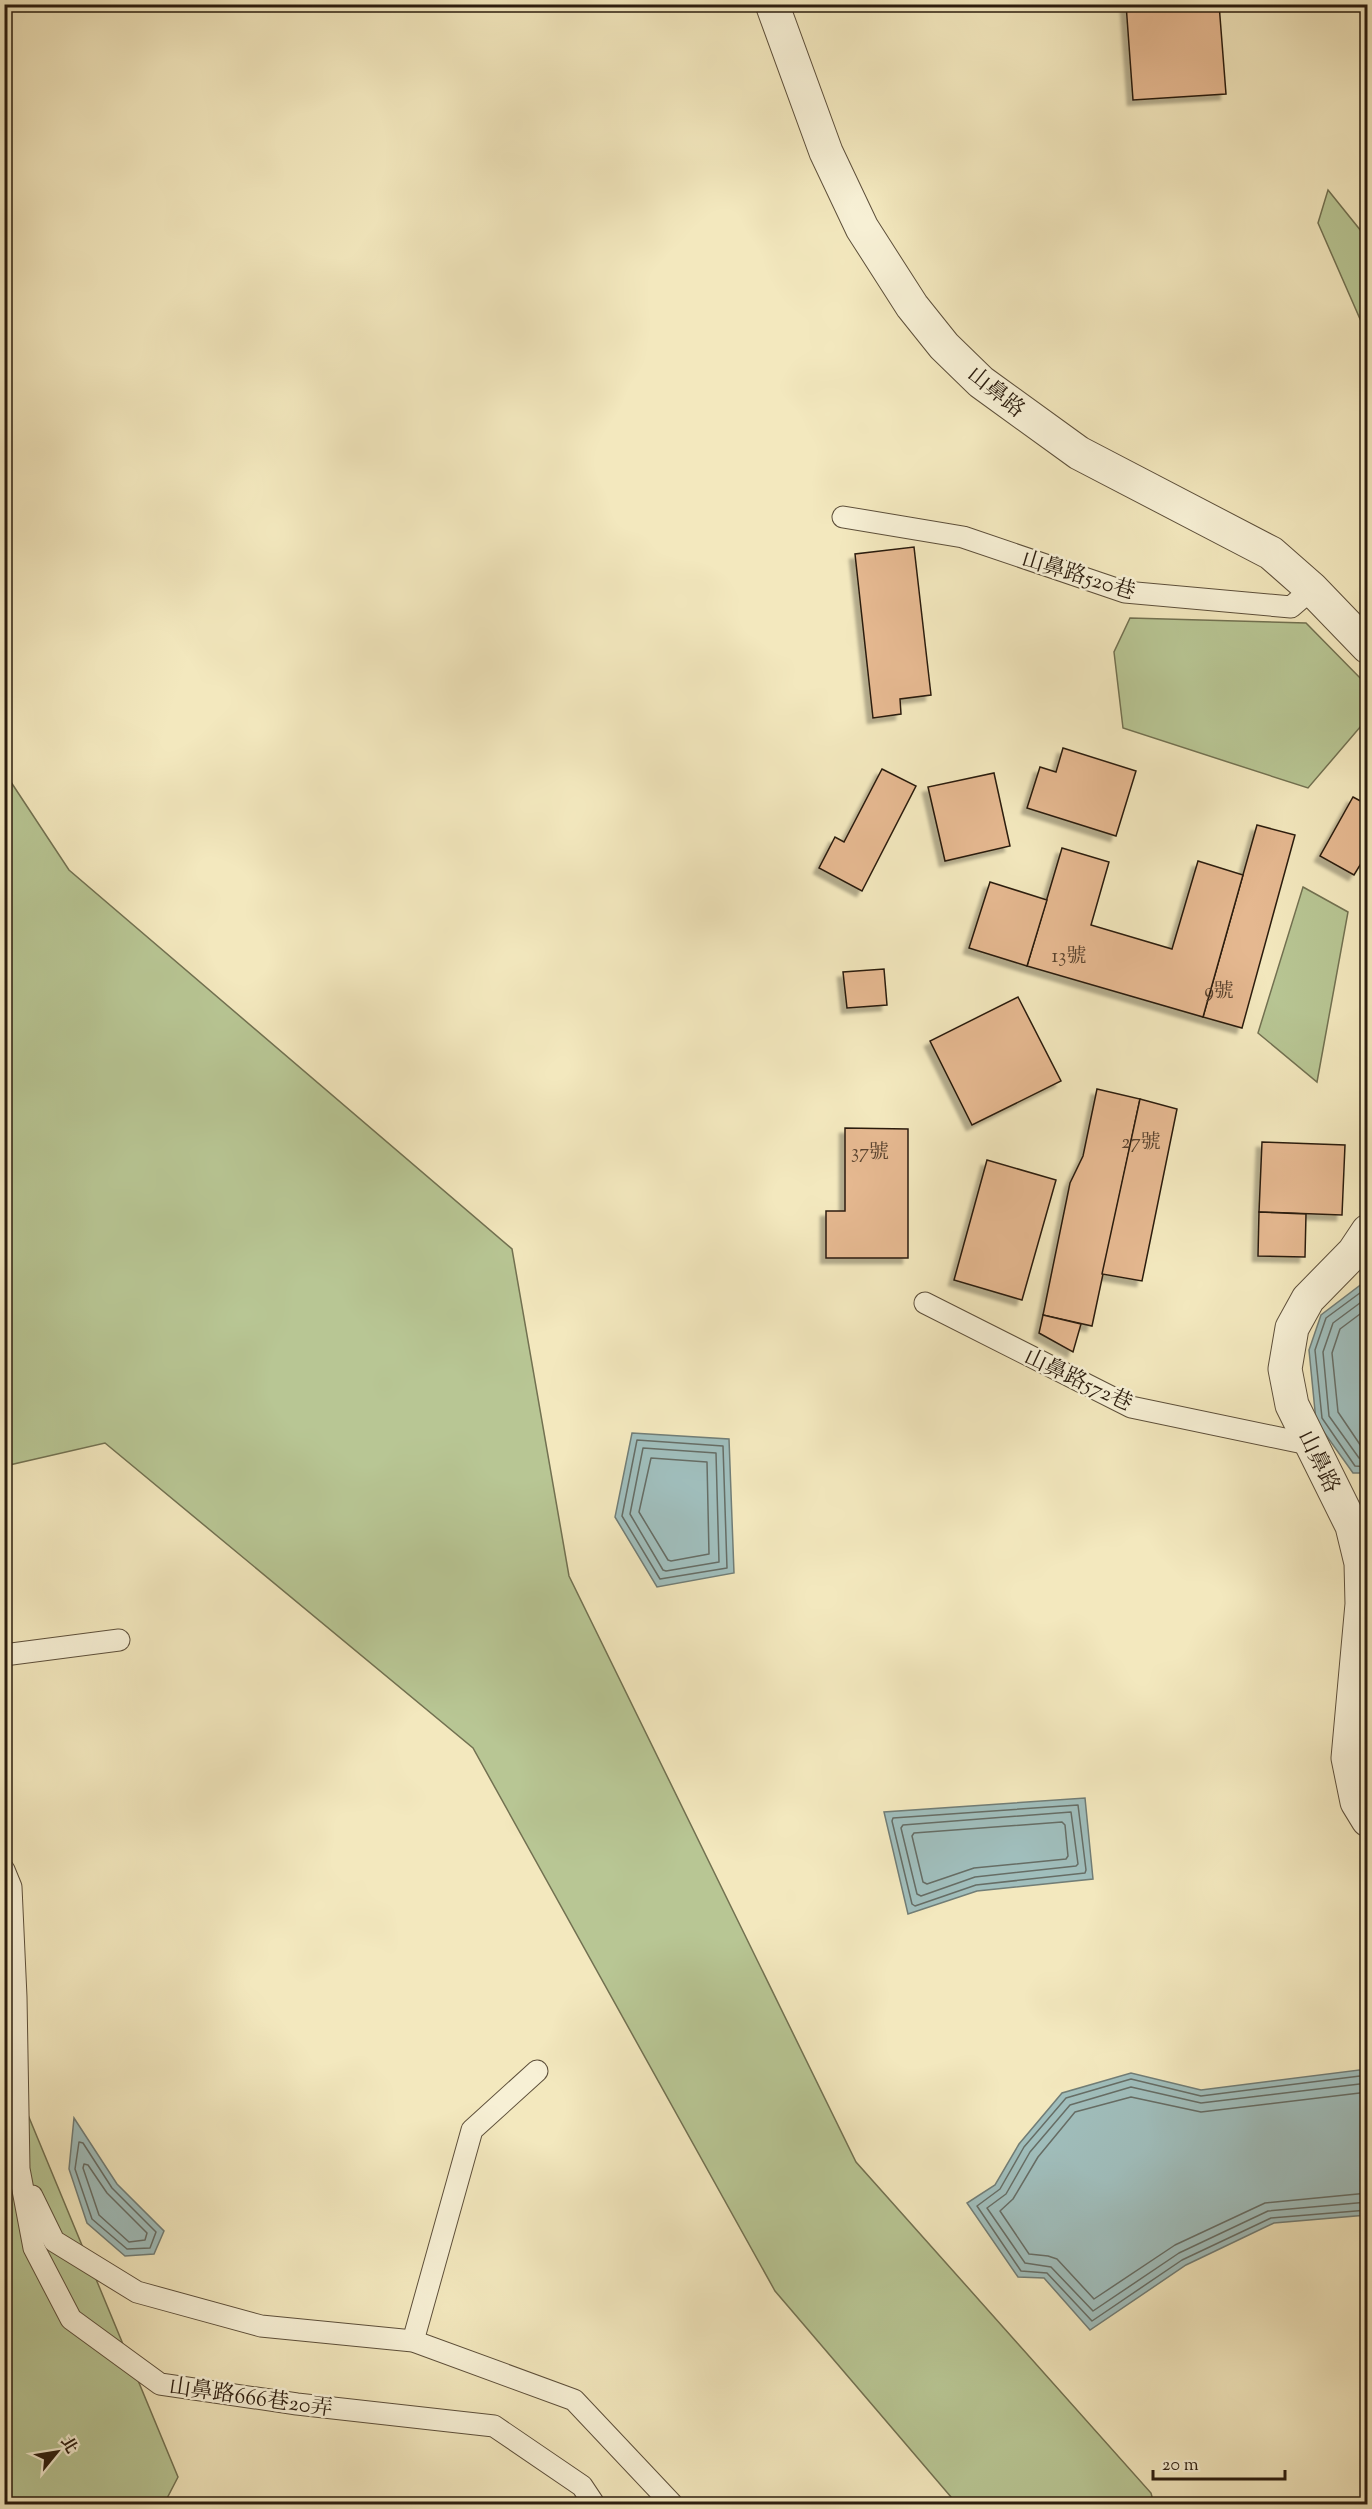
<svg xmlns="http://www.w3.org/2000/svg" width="1372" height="2509" font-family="'Sorts Mill Goudy','Noto Serif TC',serif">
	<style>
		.green { fill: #b8c694; stroke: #727151; stroke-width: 1.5 }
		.water { fill: #a0bebc; stroke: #717d76; stroke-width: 1.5 }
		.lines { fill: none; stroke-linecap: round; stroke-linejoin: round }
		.shore { stroke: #666d65; stroke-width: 1.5 }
		.building { fill: #e5b890; stroke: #2b1c0e; stroke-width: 1.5; filter: url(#shadow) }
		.lane-casing { stroke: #5d4f3a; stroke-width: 23 }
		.street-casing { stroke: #5d4f3a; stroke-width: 35 }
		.lane { stroke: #f7f0d5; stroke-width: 21 }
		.street { stroke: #f7f0d5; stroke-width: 33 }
		.labels { text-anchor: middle; stroke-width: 5; stroke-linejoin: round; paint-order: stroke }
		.number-label { font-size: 20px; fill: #5a432e }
		.street-label { font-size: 22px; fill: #2b1c0e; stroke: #f7f0d5 }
	</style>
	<defs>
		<filter id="shadow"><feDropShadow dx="-5.5" dy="5.5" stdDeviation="1.5" flood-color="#0004"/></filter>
	</defs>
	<rect width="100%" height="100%" fill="#f3e8be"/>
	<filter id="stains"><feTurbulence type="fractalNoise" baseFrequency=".00333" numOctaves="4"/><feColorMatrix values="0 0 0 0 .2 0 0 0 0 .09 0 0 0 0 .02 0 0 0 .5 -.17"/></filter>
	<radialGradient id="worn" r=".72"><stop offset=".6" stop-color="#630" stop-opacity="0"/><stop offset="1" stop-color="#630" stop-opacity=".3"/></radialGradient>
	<g class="green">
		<polygon points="1328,190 1361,231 1367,247 1367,335 1318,223"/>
		<polygon points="1130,618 1306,623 1367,685 1367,719 1308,788 1123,728 1114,652"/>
		<polygon points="5,773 69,870 512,1249 569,1576 856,2162 1151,2493 1154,2504 957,2504 775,2291 473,1748 105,1443 5,1466"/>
		<polygon points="1303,887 1348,912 1317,1082 1258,1033"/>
		<polygon points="4,2057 178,2477 164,2504 5,2504"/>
	</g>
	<g class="water">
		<polygon points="1367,1280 1367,1473 1353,1473 1316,1421 1309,1350 1321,1315"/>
		<polygon points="632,1433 729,1439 734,1573 657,1587 615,1517"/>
		<polygon points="1085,1798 1093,1879 977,1891 908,1914 884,1812"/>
		<polygon points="1367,2069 1367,2215 1274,2223 1186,2265 1090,2330 1044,2278 1018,2277 967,2203 995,2185 1019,2144 1062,2093 1131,2073 1201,2090"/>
		<polygon points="74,2118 117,2184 164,2231 154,2254 125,2256 87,2223 69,2169"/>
	</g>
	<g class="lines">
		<g class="shore">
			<polyline points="1368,1287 1326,1318 1315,1350 1322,1418 1355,1466 1368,1467"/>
			<polyline points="1368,1297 1333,1323 1323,1352 1329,1416 1359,1458 1368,1459"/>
			<polyline points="1368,1308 1340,1329 1332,1353 1338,1412 1363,1449 1368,1450"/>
			<polygon points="637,1440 723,1446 727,1568 660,1579 622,1516"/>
			<polygon points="643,1448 716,1453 719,1562 666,1571 663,1570 630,1514"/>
			<polygon points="651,1458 707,1462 709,1554 671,1561 668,1560 639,1512"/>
			<polygon points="1078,1805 1086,1870 1085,1873 976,1885 915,1906 912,1904 892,1821 893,1818"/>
			<polygon points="1071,1812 1078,1864 1076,1866 975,1877 921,1896 917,1894 901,1828 903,1825"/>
			<polygon points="1062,1822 1065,1825 1068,1856 1066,1859 974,1868 927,1884 923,1882 912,1836 914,1833"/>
			<polyline points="1368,2075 1201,2096 1131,2079 1066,2098 1024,2147 1000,2189 977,2206 1021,2271 1047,2273 1092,2321 1182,2260 1271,2218 1368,2210"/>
			<polyline points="1368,2083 1201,2103 1131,2087 1070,2105 1030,2152 1006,2194 987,2208 1025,2263 1051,2267 1093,2311 1179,2253 1268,2211 1368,2202"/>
			<polyline points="1368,2092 1201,2112 1131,2097 1075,2112 1038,2157 1013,2199 1000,2211 1029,2254 1048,2256 1057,2259 1094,2299 1175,2245 1265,2203 1368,2193"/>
			<polygon points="79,2142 83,2143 112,2188 156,2232 150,2248 127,2249 92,2219 75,2169"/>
			<polygon points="84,2164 88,2165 107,2193 147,2233 145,2240 129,2242 99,2215 83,2168"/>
		</g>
	</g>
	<g class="building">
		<polygon points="1126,4 1219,4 1226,94 1133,100"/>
		<polygon points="914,547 931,695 900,699 901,714 873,718 855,554"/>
		<polygon points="1063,748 1136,771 1116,836 1027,808 1040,767 1056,772"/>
		<polygon points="882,769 916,786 862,891 819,868 835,837 844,842"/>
		<polygon points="994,773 1010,846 945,861 928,787"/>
		<polygon points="1353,797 1368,805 1368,852 1354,875 1320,856"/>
		<polygon points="1257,825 1295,835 1242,1028 1203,1017"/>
		<polygon points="1062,848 1109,862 1091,925 1172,949 1198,861 1243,875 1203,1017 1027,966"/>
		<polygon points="990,882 1047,900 1027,966 969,948"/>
		<polygon points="884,969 887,1005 847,1008 843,972"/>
		<polygon points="1018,997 1061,1081 972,1125 930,1041"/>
		<polygon points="1097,1089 1140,1099 1092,1326 1043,1315 1070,1183 1083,1156"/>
		<polygon points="1140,1099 1177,1109 1142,1281 1102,1274"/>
		<polygon points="845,1128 908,1129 908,1258 826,1258 826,1211 845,1211"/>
		<polygon points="1262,1142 1345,1145 1342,1215 1259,1212"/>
		<polygon points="987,1160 1056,1180 1022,1300 954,1280"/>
		<polygon points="1259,1212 1306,1214 1305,1257 1258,1256"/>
		<polygon points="1043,1315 1081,1324 1073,1352 1039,1333"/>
	</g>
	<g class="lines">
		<g class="lane-casing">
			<g id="lane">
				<polyline points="843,517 963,537 1125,592 1291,607 1312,589"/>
				<polyline points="925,1303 1131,1407 1313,1445"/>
				<polyline points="4,1655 119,1640"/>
				<polyline points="4,1870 11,1887 16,1997 19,2169 34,2248 71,2319 160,2384 297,2404 494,2426 582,2486 594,2504"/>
				<polyline points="32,2196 54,2241 137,2292 261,2326 413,2341 574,2400 672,2504"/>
				<polyline points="413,2341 472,2130 537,2071"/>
			</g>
		</g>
		<g class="street-casing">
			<g id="street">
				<polyline points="772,4 826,152 862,228 912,306 944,346 981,382 1079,453 1271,553 1312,589 1368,647"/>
				<polyline points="1368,1231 1354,1252 1308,1299 1292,1328 1285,1369 1292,1405 1352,1526 1361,1563 1362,1604 1348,1758 1357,1802 1368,1820"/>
			</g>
		</g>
		<use href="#lane" class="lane"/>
		<use href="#street" class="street"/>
	</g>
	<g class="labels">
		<g class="number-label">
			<text x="1069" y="962">13號</text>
			<text x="1219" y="997">9號</text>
			<text x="1141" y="1148">27號</text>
			<text x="870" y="1158">37號</text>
		</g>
		<g class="street-label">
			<text transform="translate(997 391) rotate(39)" y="8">山鼻路</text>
			<text transform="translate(1079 574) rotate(17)" y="8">山鼻路520巷</text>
			<text transform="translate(1079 1379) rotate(25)" y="8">山鼻路572巷</text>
			<text transform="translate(1320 1461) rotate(64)" y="8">山鼻路</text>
			<text transform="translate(251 2396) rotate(8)" y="8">山鼻路666巷20弄</text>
		</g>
	</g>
	<rect width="1372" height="2509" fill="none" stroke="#f3e8be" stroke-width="24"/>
	<rect x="6" y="6" width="1360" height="2497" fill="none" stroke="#2b1c0e" stroke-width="3"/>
	<rect x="12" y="12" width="1348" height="2485" fill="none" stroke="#2b1c0e" stroke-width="1.5"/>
	<g transform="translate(57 2452) rotate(60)" stroke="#f7f0d5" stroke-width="4.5" paint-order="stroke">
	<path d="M0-4.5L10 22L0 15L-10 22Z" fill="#2b1c0e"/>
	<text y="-9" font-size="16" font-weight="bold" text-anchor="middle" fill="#2b1c0e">北</text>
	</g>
	<path d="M1153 2470v9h132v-9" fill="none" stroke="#2b1c0e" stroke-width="3"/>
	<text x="1162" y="2470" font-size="18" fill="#2b1c0e" stroke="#f7f0d5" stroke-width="4.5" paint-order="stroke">20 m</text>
	<rect width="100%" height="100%" filter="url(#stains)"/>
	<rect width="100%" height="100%" fill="url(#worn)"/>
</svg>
